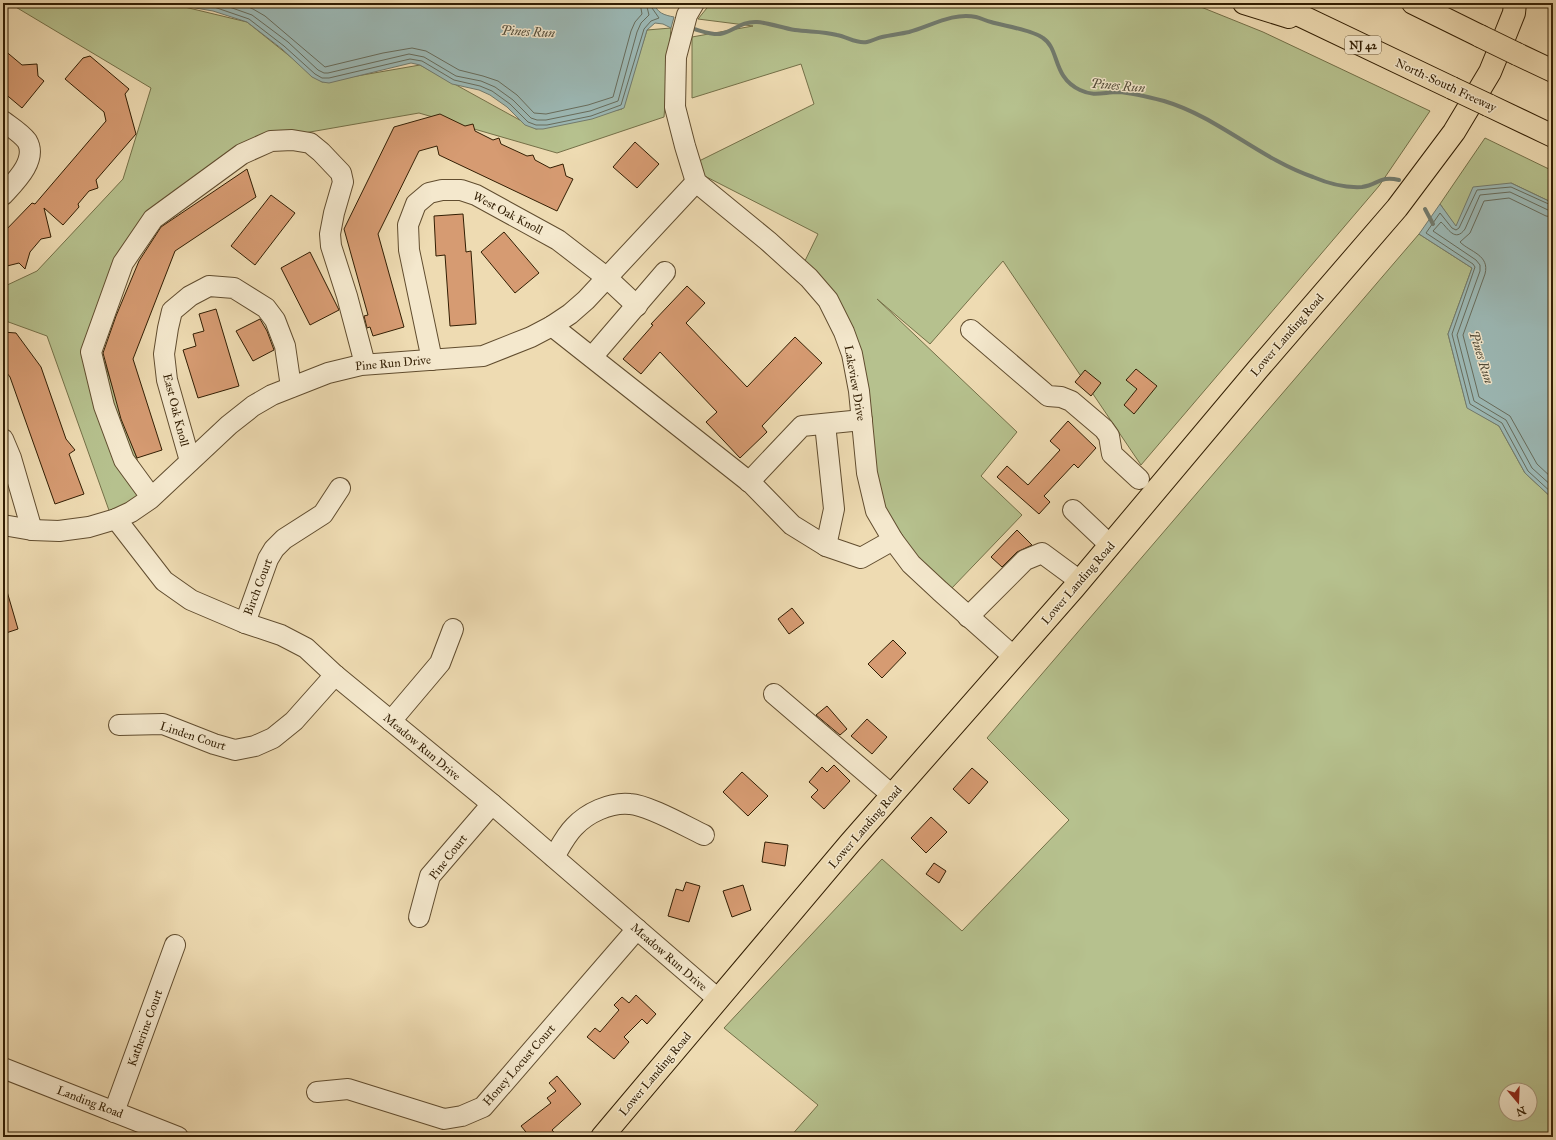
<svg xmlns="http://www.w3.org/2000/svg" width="1556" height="1140" font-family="'IM FELL Great Primer',serif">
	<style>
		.green { fill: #b6c18e; stroke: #747048; fill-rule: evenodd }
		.water { fill: #9cb9b6; stroke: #727b6e }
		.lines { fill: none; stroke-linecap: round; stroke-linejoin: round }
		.shore { stroke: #676c5c; stroke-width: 1 }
		.stream { stroke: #727b6e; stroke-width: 4 }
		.building { fill: #d69b72; stroke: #321e03 }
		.minor-casing { stroke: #614d2f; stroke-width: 22 }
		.major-casing { stroke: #321e03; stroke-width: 24 }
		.highway-casing { stroke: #321e03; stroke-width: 24 }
		.minor { stroke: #f4e8cd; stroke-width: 20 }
		.major { stroke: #eedbb2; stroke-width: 22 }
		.highway { stroke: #eedbb2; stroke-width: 22 }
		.highway-bridge-casing { stroke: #321e03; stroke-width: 24; stroke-linecap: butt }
		.highway-bridge { stroke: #eedbb2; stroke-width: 22 }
		.labels { text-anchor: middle; stroke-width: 3; stroke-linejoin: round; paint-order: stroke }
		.shield { fill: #f4e8cd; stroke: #6c5b40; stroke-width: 1 }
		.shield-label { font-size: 11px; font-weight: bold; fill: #321e03 }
		.street-label { font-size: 12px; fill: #321e03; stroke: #f4e8cd }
		.water-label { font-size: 13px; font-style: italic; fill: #524c39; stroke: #f4e8cd }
	</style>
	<rect width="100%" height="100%" fill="#eedbb2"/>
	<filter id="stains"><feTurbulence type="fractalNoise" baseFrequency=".005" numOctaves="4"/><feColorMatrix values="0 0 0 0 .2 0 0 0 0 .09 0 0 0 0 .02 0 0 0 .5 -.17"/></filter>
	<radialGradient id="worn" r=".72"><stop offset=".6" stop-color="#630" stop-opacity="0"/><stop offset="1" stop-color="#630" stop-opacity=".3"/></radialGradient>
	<g class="green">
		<polygon points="9,3 168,3 247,22 322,82 420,65 536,129 622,109 647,30 671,28 664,117 557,153 419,113 241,144 140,223 95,334 149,495 111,516 47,336 3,320 3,287 37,271 123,179 151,88"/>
		<polygon points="711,3 1191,3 1263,32 1430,111 1379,186 1141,465 1003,261 930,344 877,299 1017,432 981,476 1022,515 951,589 940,591 876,511 852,354 802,267 818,234 687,167 814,104 801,64 692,98 692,37 753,26 698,19"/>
		<polygon points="1485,138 1553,171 1553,203 1511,183 1456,227 1440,204"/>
		<path d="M1419,234L1472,268L1448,334L1467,407L1499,426L1525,473L1553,499V1137H790L818,1105L724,1028L882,859L962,931L1069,820L987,738ZM1506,1090H1530V1114H1506Z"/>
	</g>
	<g class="water">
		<path d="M166,3H654C657,13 664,15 674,17L671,28L663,24L655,23L647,30L624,108L592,119L543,129H536L525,125L507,107L490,95L479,90L452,84L420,65L411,63L329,83L322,82L312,77L282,49L247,22L213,11Z"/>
		<polygon points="1511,183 1553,203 1553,499 1525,473 1499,426 1467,408 1448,334 1472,268 1419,234 1440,204 1456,226 1473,187"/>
	</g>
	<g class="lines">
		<g class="shore">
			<polyline points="187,3 214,7 249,19 284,46 315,74 322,78 329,78 410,59 422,61 454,80 480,86 492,91 510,104 528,122 536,125 547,125 591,116 621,105 644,29 651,21 659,18 652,8 651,3"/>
			<polyline points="218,3 252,15 288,42 318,70 324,73 328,73 409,54 424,57 456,76 481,81 495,87 513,100 531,118 537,120 546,120 590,111 618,101 637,32 641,23 649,15 646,3"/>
			<polyline points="239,3 253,9 265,16 325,67 383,53 412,48 426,51 459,70 483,76 498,81 517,95 534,113 546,114 588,105 613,97 631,31 635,22 642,14 640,3"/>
			<polyline points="1553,206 1511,187 1477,190 1459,228 1456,230 1452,228 1440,213 1426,233 1473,264 1475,267 1452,334 1470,404 1502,423 1528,471 1553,494"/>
			<path d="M1553,211L1548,210L1510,192L1480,195L1465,229C1455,243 1448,228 1441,222L1433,231L1476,260L1480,265V271L1457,335L1474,401L1506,420L1532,468L1553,487"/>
			<path d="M1553,217L1546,216L1509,198L1484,201L1470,233L1460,242C1470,252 1490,255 1485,274L1463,335L1479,397L1510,416L1537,464L1553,479"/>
		</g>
		<g class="stream">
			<path d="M690,28C699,30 711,35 720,34C733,32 741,21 757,22C770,23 782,28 795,30C809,32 823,31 837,35C848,37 856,44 867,42C872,41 877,38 882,37C891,35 900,34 909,32C931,26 953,12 976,17C981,18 986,21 991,22C1004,26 1033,30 1043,38C1060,49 1052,77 1080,90C1094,97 1104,92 1118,92C1134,93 1149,97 1164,101C1218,117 1260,159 1313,177C1327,183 1346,188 1362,187C1378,185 1380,175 1399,180"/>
			<polyline points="1425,209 1433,224"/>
		</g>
	</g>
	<g class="building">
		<polygon points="3,49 22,65 37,64 38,76 44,81 22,108 3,92"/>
		<polygon points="90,56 129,89 125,94 136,134 96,180 98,188 89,191 78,204 79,207 63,225 44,208 51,237 41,239 30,252 25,269 19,263 3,267 3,233 32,203 35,204 106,121 104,112 65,79 83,58"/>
		<polygon points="440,114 465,126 473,124 475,131 493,140 499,138 501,144 527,156 533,155 535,160 550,168 563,164 566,176 573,179 557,211 439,155 437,146 419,151 378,234 404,327 373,336 370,327 367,328 364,316 368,315 344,229 394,127"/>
		<polygon points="635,142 659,164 637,188 613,167"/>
		<polygon points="247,169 256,197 175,251 133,359 162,450 137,458 121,419 103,353 116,316 139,261 161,227"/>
		<polygon points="271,195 295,213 255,265 231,246"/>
		<polygon points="463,214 466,252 471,251 476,324 450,326 445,255 436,256 434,216"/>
		<polygon points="504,232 539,273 515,293 481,252"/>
		<polygon points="310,252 339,310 310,325 281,268"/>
		<polygon points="687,286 705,303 686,323 747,387 795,337 822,363 762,426 767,432 740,458 706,422 717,412 660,352 641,374 623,359 653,325 651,324"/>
		<polygon points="216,309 239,386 198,398 183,350 196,346 193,334 204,331 199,314"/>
		<polygon points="260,319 267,331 274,350 253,361 236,331"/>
		<polygon points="3,332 16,333 41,367 66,439 75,450 69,454 84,494 55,504 10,377 3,368"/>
		<polygon points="1136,369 1157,386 1134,414 1124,405 1137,389 1126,380"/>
		<polygon points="1085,370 1101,383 1091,396 1075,382"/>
		<polygon points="1068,421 1096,448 1078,468 1074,464 1044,496 1050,502 1039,514 997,477 1007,466 1028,485 1060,450 1050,441"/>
		<polygon points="1017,530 1032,545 1017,552 1002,567 991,557"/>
		<polygon points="3,588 6,588 18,629 3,634"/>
		<polygon points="792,608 804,623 789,634 778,619"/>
		<polygon points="893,640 906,653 882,678 868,664"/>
		<polygon points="827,706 847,729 840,735 816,715"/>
		<polygon points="867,719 887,737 872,754 851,736"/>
		<polygon points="834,765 850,781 824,809 811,797 818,790 809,782 822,767 827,772"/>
		<polygon points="972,768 988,782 969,804 953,789"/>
		<polygon points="742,772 768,796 748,816 723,792"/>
		<polygon points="931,817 947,832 926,853 911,838"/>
		<polygon points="765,842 788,845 785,866 762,862"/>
		<polygon points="934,863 946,871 939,883 926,874"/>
		<polygon points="686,882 700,886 689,922 668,916 676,889 683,891"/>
		<polygon points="743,885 751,910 732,917 723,891"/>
		<polygon points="636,995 656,1014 647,1024 642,1019 624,1037 629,1042 614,1059 587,1037 595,1028 600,1032 619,1010 614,1005 622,997 629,1003"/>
		<polygon points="557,1076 581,1104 552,1130 558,1137 530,1137 521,1126 551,1103 547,1098 556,1091 549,1083"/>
	</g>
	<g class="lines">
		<g class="minor-casing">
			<g id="minor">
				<polyline points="694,3 687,15 676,57 675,107 685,146 696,182 768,241 809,278 828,300 844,332 852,354 859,391 867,473 876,511 893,540 911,564 940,591 1013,656"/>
				<path d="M3,121C11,127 21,133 27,141C38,160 15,182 3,195"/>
				<polyline points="552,326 752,484 792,525 826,546 861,558 893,540"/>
				<polyline points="971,330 1048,396 1061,397 1071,401 1104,429 1109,436 1112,454 1139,479"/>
				<polyline points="592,357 665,272"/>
				<polyline points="432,360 409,250 408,225 416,204 429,193 442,190 461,190 476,195 558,240 606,277 637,306"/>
				<polyline points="825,424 834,509 826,546"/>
				<polyline points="3,439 11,458 32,530"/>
				<polyline points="190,461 167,380 164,354 168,328 172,311 190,296 209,286 234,288 266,308 275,320 285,346 291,387"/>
				<polyline points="749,482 802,426 862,420"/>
				<polyline points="151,497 124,460 104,406 91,352 123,263 153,219 242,154 271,141 292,140 310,143 321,152 341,173 343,182 334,213 330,234 331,246 347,296 365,364"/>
				<polyline points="1073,510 1110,545"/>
				<polyline points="116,519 164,581 191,600 245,623 281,635 306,648 335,675 492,804 718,999"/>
				<polyline points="3,525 32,530 59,531 89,527 116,519 131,512 150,499 229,425 253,406 272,395 328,373 361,365 483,356 531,337 552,326 570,314 586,300 696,182"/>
				<polyline points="968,617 1025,560 1042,553 1080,581"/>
				<polyline points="245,623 268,559 274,549 284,539 323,514 340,488"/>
				<polyline points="774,694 892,795"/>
				<polyline points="391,721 440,663 453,629"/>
				<polyline points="119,725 163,724 214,744 235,750 255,746 273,738 294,721 335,675"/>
				<path d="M554,857C560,847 566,835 574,827C587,813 610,802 630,804C648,805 685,826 704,835"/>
				<polyline points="419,917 430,876 492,804"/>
				<polyline points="3,1068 178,1137"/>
				<polyline points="317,1092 348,1089 444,1119 462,1116 483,1107 637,929"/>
				<polyline points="114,1112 175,945"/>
			</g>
		</g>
		<g class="major-casing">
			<polyline id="major" points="602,1137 850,843 1074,588 1258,369 1397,208 1454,132 1490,72 1506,33 1514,13 1515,3"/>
		</g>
		<g class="highway-casing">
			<g id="highway">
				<polyline points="1244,3 1289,17"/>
				<polyline points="1274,3 1452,88"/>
				<polyline points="1413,3 1480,36"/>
				<polyline points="1517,54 1553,71"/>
				<polyline points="1488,105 1553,136"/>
			</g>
		</g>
		<use href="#minor" class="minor"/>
		<use href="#major" class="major"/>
		<use href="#highway" class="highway"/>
		<g class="highway-bridge-casing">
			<g id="highway-bridge">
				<polyline points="1480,36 1517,54"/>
				<polyline points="1452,88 1488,105"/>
			</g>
		</g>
		<use href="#highway-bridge" class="highway-bridge"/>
	</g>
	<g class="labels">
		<rect class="shield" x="1345" y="36" width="36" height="18" rx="3"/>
		<g class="shield-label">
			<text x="1363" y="49">NJ 42</text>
		</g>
		<g class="street-label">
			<text transform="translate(1446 85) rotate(25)" y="4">North-South Freeway</text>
			<text transform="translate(508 213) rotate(28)" y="4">West Oak Knoll</text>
			<text transform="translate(1287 335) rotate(-49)" y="4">Lower Landing Road</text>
			<text transform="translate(393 363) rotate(-5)" y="4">Pine Run Drive</text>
			<text transform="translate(855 383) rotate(80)" y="4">Lakeview Drive</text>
			<text transform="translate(176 410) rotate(76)" y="4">East Oak Knoll</text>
			<text transform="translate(1078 583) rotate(-49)" y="4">Lower Landing Road</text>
			<text transform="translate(258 587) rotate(-69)" y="4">Birch Court</text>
			<text transform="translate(193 736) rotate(18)" y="4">Linden Court</text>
			<text transform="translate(422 747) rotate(40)" y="4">Meadow Run Drive</text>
			<text transform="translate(865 827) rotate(-49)" y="4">Lower Landing Road</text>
			<text transform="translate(448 857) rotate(-52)" y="4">Pine Court</text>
			<text transform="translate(669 957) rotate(41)" y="4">Meadow Run Drive</text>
			<text transform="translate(145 1028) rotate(-70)" y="4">Katherine Court</text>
			<text transform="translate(519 1065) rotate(-49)" y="4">Honey Locust Court</text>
			<text transform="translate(655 1074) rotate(-50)" y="4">Lower Landing Road</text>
			<text transform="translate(90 1102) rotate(21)" y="4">Landing Road</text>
		</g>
		<g class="water-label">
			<text transform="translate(528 31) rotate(3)" y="5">Pines Run</text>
			<text transform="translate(1118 85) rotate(5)" y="5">Pines Run</text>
			<text transform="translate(1482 357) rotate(73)" y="5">Pines Run</text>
		</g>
	</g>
	<rect width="1556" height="1140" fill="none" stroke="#eedbb2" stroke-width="16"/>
	<rect x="4" y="4" width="1548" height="1132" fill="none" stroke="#321e03" stroke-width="2"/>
	<rect x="8" y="8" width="1540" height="1124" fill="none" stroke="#321e03"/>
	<g transform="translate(1518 1102) rotate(161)"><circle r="19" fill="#f4e8cd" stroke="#a6977c"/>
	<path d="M0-3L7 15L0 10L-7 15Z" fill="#8f2418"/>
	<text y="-6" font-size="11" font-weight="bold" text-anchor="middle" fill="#321e03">N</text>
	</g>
	<rect width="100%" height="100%" filter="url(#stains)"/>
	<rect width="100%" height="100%" fill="url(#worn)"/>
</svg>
